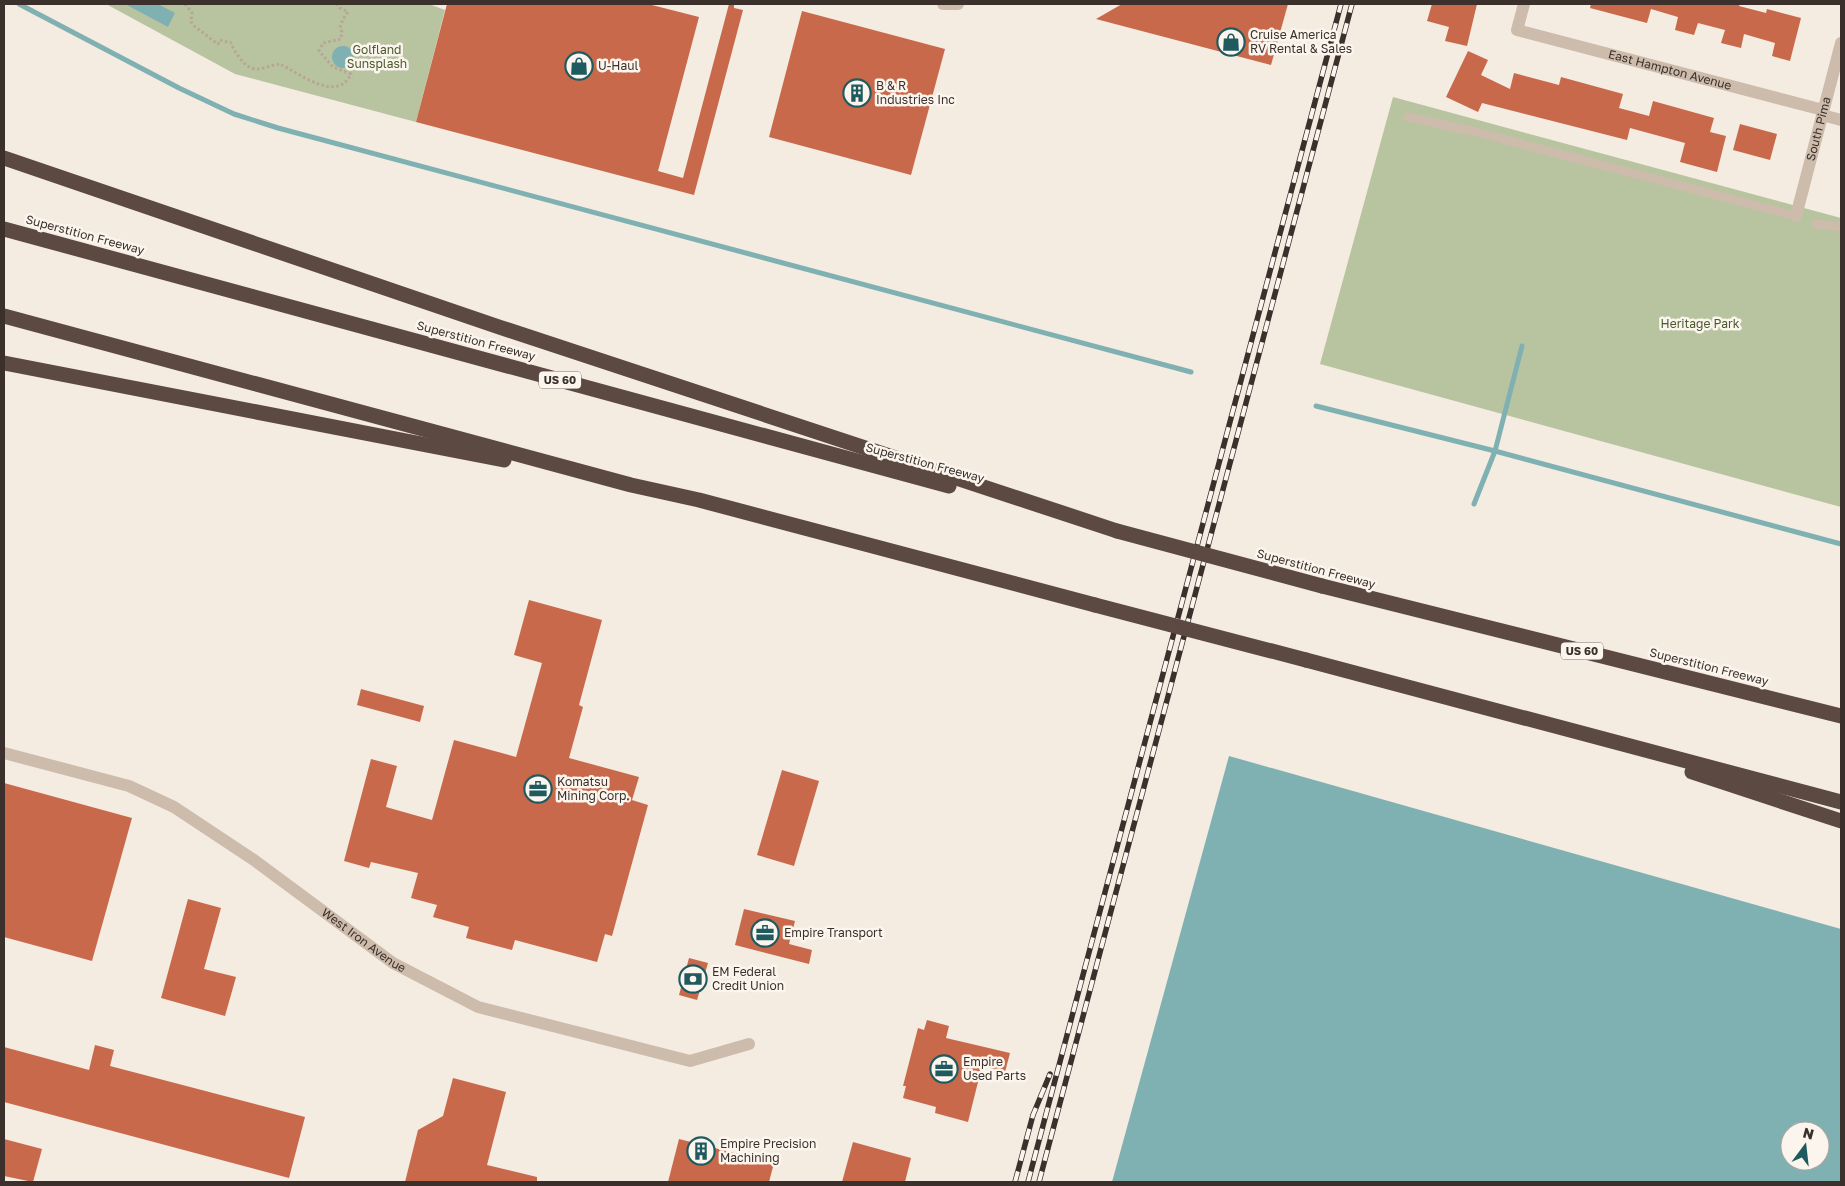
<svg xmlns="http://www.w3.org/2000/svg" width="1845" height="1186" font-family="'Golos Text',sans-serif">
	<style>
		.green { fill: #b8c4a0 }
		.water { fill: #7fb0b2; fill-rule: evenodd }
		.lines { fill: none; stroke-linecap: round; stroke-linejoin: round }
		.stream { stroke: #7fb0b2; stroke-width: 5 }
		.building { fill: #c8694b }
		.path { stroke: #b9a596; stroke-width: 3; stroke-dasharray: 2.5 2.5; stroke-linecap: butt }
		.lane { stroke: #cdbbac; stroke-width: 9 }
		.street { stroke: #cdbbac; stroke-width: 12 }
		.highway { stroke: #5c4a42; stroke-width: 15 }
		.rail-casing { stroke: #3b302b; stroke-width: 5.5 }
		.rail { stroke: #fbf5ee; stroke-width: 4; stroke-dasharray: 11; stroke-linecap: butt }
		.highway-bridge { stroke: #5c4a42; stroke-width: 15 }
		.labels { text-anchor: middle; stroke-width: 5; stroke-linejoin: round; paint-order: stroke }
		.shield { fill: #fbf5ee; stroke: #756b66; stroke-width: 1 }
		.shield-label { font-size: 11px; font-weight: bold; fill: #3b302b }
		.poi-label { font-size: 12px; fill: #3b302b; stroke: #fbf5ee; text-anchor: start }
		.park-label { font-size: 12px; fill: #4a5a2e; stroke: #fbf5ee }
		.street-label { font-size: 12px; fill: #3b302b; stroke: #fbf5ee }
	</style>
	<rect width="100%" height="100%" fill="#f4ebe1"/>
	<g class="green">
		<polygon points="106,4 429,4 445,10 416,122 235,74"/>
		<polygon points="1393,97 1841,218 1841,507 1320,364"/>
	</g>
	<g class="water">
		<polygon points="125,4 158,4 175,13 168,27"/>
		<circle cx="343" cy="57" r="11"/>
		<path d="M1229,756L1841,929V1182H1112ZM1790,1131H1820V1161H1790Z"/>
	</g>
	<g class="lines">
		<g class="stream">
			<polyline points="19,4 179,88 234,114 278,128 1191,372"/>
			<polyline points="1316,406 1495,451 1841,544"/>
			<polyline points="1474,504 1495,451 1522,346"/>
		</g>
	</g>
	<g class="building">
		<polygon points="447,4 648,4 699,17 658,171 683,178 729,4 734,4 734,8 743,10 694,195 416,122"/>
		<polygon points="1122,4 1288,4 1271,65 1096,19"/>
		<polygon points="1432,4 1477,4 1467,46 1445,41 1449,27 1427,21"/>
		<polygon points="1591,4 1740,4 1739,6 1766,13 1767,9 1801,18 1790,61 1772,56 1775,43 1744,34 1741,48 1721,43 1725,30 1698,23 1694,35 1675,30 1678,17 1651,9 1647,23 1590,8"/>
		<polygon points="802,11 945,49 911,175 769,137"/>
		<polygon points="1468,51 1488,60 1481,75 1510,89 1514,73 1559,85 1561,77 1623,94 1619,108 1649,116 1653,101 1714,118 1710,132 1726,136 1717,172 1680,162 1685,143 1630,128 1627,140 1482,103 1478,112 1446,97"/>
		<polygon points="1740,124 1777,134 1770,160 1733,150"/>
		<polygon points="529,600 602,620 579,705 583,707 569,758 639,777 632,800 648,805 612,936 605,934 597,962 515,940 512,950 466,938 469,927 433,917 437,905 411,898 418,873 371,862 369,868 344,861 371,759 397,766 386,807 432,820 454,740 516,757 542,663 514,655"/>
		<polygon points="361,689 424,706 420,722 357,705"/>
		<polygon points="782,770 819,781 794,866 757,855"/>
		<polygon points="4,783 132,818 92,961 4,937"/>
		<polygon points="188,899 221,908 204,969 236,977 225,1016 161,998"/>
		<polygon points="744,909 795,921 789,944 812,950 809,964 735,945"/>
		<polygon points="689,958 708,963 697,1000 679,995"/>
		<polygon points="927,1020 949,1026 946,1038 1010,1053 1005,1072 982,1066 968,1122 935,1113 936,1107 903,1098 906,1086 903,1086 918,1028 924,1030"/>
		<polygon points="95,1045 114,1050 110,1066 305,1117 289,1178 4,1102 4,1047 89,1070"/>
		<polygon points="453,1078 506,1092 487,1165 537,1177 537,1182 405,1182 418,1130 443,1116"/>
		<polygon points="4,1139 42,1149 33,1182 4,1176"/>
		<polygon points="679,1139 774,1163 769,1182 668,1182"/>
		<polygon points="853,1142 911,1158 905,1182 842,1182"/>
	</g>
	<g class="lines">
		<path class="path" d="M185,4L192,13L191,22L193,25L215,42L218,44L220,40L231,43C234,51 245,69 256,69C263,69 272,65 280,64C299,73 337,104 351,74L333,67L319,51L323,43L341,39L342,32L340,28L343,19L348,12L340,8L337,4"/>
		<g class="lane">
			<polyline points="1408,117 1472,131 1796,216"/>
			<polyline points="1816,224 1841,227"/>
		</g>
		<g class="street">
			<polyline points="943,4 958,4"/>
			<path id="s1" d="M1524,4L1517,30L1823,110"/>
			<polyline points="1822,115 1841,120"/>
			<path id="s2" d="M1796,216L1841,43"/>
			<path id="s3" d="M4,753L129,786L174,807L254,860L393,963L478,1007L690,1061L749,1044"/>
		</g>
		<g class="highway">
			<polyline points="4,158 499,327 1117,531"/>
			<polyline points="4,229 949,486"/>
			<polyline points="4,316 631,485 699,500 1095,605"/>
			<polyline points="4,363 504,460"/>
			<polyline points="1322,586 1841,716"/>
			<polyline points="1306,660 1841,802"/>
			<polyline points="1692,772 1841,821"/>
		</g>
		<g class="rail-casing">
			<g id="rail">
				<polyline points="1015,1182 1033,1115 1050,1074"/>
				<polyline points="1028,1182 1341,4"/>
				<polyline points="1039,1182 1352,4"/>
			</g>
		</g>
		<use href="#rail" class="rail"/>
		<g class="highway-bridge">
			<polyline points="1117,531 1322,586"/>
			<polyline points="1095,605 1306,660"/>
		</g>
	</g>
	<defs>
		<g id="shop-ring" transform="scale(1.4375)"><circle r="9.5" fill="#fbf5ee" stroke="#1f5a5e" stroke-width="1.5"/><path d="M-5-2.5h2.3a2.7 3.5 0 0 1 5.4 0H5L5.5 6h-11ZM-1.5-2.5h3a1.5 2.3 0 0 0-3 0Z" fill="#1f5a5e"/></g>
		<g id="building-ring" transform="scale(1.4375)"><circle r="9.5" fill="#fbf5ee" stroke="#1f5a5e" stroke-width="1.5"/><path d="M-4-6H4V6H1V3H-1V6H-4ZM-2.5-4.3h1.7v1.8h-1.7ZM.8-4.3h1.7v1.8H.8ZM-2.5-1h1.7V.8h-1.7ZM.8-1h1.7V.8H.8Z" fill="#1f5a5e"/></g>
		<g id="office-ring" transform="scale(1.4375)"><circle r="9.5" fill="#fbf5ee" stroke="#1f5a5e" stroke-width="1.5"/><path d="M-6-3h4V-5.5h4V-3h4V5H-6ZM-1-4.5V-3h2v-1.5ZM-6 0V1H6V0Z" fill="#1f5a5e"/></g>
		<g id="bank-ring" transform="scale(1.4375)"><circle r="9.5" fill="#fbf5ee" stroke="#1f5a5e" stroke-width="1.5"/><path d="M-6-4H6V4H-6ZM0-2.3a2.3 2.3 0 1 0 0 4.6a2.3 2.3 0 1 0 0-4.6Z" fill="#1f5a5e"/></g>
	</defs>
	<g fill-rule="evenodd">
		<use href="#shop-ring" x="1231" y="42"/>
		<use href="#shop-ring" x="579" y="66"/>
		<use href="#building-ring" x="857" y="93"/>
		<use href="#office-ring" x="538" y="789"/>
		<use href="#office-ring" x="765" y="933"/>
		<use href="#bank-ring" x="693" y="979"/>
		<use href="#office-ring" x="944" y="1069"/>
		<use href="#building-ring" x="701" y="1151"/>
	</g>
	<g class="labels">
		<g class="shield">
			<rect x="539" y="371.5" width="42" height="17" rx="4"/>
			<rect x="1561" y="642.5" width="42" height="17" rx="4"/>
		</g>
		<g class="shield-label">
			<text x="560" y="384">US 60</text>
			<text x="1582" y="655">US 60</text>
		</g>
		<g class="poi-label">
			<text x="1250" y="39">Cruise America<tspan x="1250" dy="14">RV Rental &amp; Sales</tspan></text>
			<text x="598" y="70">U-Haul</text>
			<text x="876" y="90">B &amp; R<tspan x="876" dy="14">Industries Inc</tspan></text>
			<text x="557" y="786">Komatsu<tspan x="557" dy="14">Mining Corp.</tspan></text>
			<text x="784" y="937">Empire Transport</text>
			<text x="712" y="976">EM Federal<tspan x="712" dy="14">Credit Union</tspan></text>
			<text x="963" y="1066">Empire<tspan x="963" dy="14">Used Parts</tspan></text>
			<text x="720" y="1148">Empire Precision<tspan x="720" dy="14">Machining</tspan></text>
		</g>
		<g class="park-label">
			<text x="377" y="54">Golfland<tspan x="377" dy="14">Sunsplash</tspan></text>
			<text x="1700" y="328">Heritage Park</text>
		</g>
		<g class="street-label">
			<text dy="4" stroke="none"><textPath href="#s1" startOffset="185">East Hampton Avenue</textPath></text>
			<text dy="4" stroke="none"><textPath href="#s2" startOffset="90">South Pima</textPath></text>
			<text transform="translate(85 235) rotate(15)" y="4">Superstition Freeway</text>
			<text transform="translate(476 341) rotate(15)" y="4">Superstition Freeway</text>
			<text transform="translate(925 463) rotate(15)" y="4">Superstition Freeway</text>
			<text transform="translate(1316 569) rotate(15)" y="4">Superstition Freeway</text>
			<text transform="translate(1709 667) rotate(14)" y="4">Superstition Freeway</text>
			<text dy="4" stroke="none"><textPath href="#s3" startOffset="411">West Iron Avenue</textPath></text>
		</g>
	</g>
	<rect width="1845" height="1186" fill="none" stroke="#3b302b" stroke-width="10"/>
	<g transform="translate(1805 1146) rotate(15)"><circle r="24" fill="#fbf5ee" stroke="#aea6a0"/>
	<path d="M0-4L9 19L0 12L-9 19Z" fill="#1f5a5e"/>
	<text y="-8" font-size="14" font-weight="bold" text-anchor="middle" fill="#3b302b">N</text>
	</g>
</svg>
